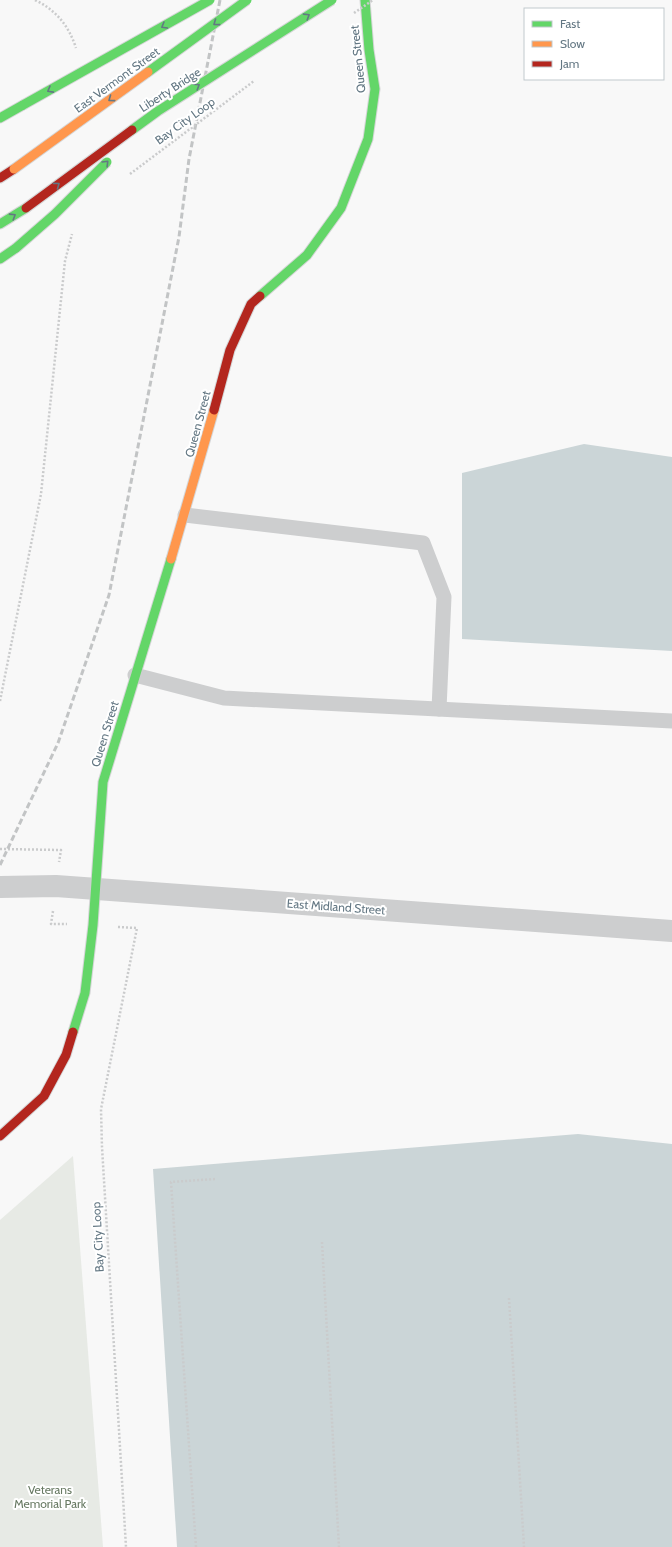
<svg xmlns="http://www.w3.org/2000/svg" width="672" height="1547" font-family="Cabin,sans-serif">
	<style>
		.green { fill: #e7eae5 }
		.water { fill: #cbd5d7 }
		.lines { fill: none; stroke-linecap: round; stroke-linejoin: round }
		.fast-casing { stroke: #d5d6d7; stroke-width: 11 }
		.slow-casing { stroke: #d5d6d7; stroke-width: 11 }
		.jam-casing { stroke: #d5d6d7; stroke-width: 11 }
		.path { stroke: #cacbcc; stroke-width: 2.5; stroke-dasharray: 2 2; stroke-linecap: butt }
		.lane { stroke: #cdcecf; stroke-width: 15 }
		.street { stroke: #cdcecf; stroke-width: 22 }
		.fast { stroke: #63d668; stroke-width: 9 }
		.slow { stroke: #ff974d; stroke-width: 9 }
		.jam { stroke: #b3261e; stroke-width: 9 }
		.rail { stroke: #c2c4c5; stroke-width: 3; stroke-dasharray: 6 3; stroke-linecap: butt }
		.fast-bridge-casing { stroke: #d5d6d7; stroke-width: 11; stroke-linecap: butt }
		.slow-bridge-casing { stroke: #d5d6d7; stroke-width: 11; stroke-linecap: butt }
		.jam-bridge-casing { stroke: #d5d6d7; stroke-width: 11; stroke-linecap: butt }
		.path-bridge { stroke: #cacbcc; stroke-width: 2.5; stroke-dasharray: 2 2; stroke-linecap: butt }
		.fast-bridge { stroke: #63d668; stroke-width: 9 }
		.slow-bridge { stroke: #ff974d; stroke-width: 9 }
		.jam-bridge { stroke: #b3261e; stroke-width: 9 }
		.oneway { stroke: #637783 }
		.labels { text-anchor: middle; stroke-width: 4; stroke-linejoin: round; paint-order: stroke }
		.street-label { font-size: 12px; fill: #637783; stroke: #fff }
		.park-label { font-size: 12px; fill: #687a63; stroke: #fff }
	</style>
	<rect width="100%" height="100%" fill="#f8f8f8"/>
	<polygon class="green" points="73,1156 103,1547 0,1547 0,1220"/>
	<g class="water">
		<polygon points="584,444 672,457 672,651 462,639 462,473"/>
		<polygon points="578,1134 672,1144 672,1547 177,1547 153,1169"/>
	</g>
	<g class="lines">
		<g class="fast-casing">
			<g id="fast">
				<polyline points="0,118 23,105"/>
				<polyline points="0,224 26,208"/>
				<polyline points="0,259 16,248"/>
				<polyline points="260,296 307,255 341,208 368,139 375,89 369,50 365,0"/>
				<polyline points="73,1032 85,993 93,925 103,782 171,559"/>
			</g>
		</g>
		<g class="slow-casing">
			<polyline id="slow" points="171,559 214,410"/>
		</g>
		<g class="jam-casing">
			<g id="jam">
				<polyline points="0,178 14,169"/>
				<polyline points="214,410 230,350 251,304 260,296"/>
				<polyline points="0,1136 44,1096 66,1055 73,1032"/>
			</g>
		</g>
		<g class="path">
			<path d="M35,0C56,10 69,26 76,48"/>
			<polyline points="0,701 41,494 65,261 72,234"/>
			<polyline points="0,849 61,850 59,862"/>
			<polyline points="53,911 51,924 67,924"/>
			<polyline points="118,927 137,928 101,1109 102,1147 126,1547"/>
			<polyline points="322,1242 339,1547"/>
			<polyline points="509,1298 524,1547"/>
			<polyline points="196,1547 171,1182 215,1179"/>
		</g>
		<g class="lane">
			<polyline points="185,515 423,543 444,597 439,709"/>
			<polyline points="135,675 224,698 672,721"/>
		</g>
		<polyline class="street" points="0,887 56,886 672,931"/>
		<use href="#fast" class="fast"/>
		<use href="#slow" class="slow"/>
		<use href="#jam" class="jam"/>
		<polyline class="rail" points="0,865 58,743 109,595 179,237 189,159 220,0"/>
		<g class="fast-bridge-casing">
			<g id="fast-bridge">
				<polyline points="148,72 247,0"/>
				<polyline points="23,105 210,0"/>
				<polyline points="132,130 158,111 332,0"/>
				<polyline points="16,248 55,214 107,162"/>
			</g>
		</g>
		<g class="slow-bridge-casing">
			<polyline id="slow-bridge" points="14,169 148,72"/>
		</g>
		<g class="jam-bridge-casing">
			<polyline id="jam-bridge" points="26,208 132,130"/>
		</g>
		<g class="path-bridge">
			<polyline points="354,13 373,0"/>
			<polyline points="130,174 254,81"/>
		</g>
		<use href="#fast-bridge" class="fast-bridge"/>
		<use href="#slow-bridge" class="slow-bridge"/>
		<use href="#jam-bridge" class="jam-bridge"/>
	</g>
	<defs><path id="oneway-chevron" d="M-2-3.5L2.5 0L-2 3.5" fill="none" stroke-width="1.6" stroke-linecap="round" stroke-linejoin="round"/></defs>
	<g class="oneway">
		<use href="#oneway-chevron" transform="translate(307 16) rotate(-32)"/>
		<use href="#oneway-chevron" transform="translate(216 23) rotate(144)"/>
		<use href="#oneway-chevron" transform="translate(164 26) rotate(150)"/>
		<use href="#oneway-chevron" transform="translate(197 86) rotate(-32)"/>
		<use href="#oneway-chevron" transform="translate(50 90) rotate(151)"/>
		<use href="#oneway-chevron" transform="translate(111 99) rotate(144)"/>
		<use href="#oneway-chevron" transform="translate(106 163) rotate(-45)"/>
		<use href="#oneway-chevron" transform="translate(57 185) rotate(-36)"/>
		<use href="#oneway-chevron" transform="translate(13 216) rotate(-32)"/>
	</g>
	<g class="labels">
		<g class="street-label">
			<text transform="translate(358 59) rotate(-96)" y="4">Queen Street</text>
			<text transform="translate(117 80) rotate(-36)" y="4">East Vermont Street</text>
			<text transform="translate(170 90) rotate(-33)" y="4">Liberty Bridge</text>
			<text transform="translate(185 121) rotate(-36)" y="4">Bay City Loop</text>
			<text transform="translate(198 424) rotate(-75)" y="4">Queen Street</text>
			<text transform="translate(105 734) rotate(-73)" y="4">Queen Street</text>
			<text transform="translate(336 907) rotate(4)" y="4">East Midland Street</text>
			<text transform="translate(98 1237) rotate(-93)" y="4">Bay City Loop</text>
		</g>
		<g class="park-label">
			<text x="50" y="1494">Veterans<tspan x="50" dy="14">Memorial Park</tspan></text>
		</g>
	</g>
	<rect x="524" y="8" width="140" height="72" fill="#ffffff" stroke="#c1c9cd"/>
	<rect x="532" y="21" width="20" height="6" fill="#63d668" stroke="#c1c9cd"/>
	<text x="560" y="28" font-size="12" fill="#637783">Fast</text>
	<rect x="532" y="41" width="20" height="6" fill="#ff974d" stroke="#c1c9cd"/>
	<text x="560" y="48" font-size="12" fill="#637783">Slow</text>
	<rect x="532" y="61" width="20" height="6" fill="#b3261e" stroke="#c1c9cd"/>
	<text x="560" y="68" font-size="12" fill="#637783">Jam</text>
</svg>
